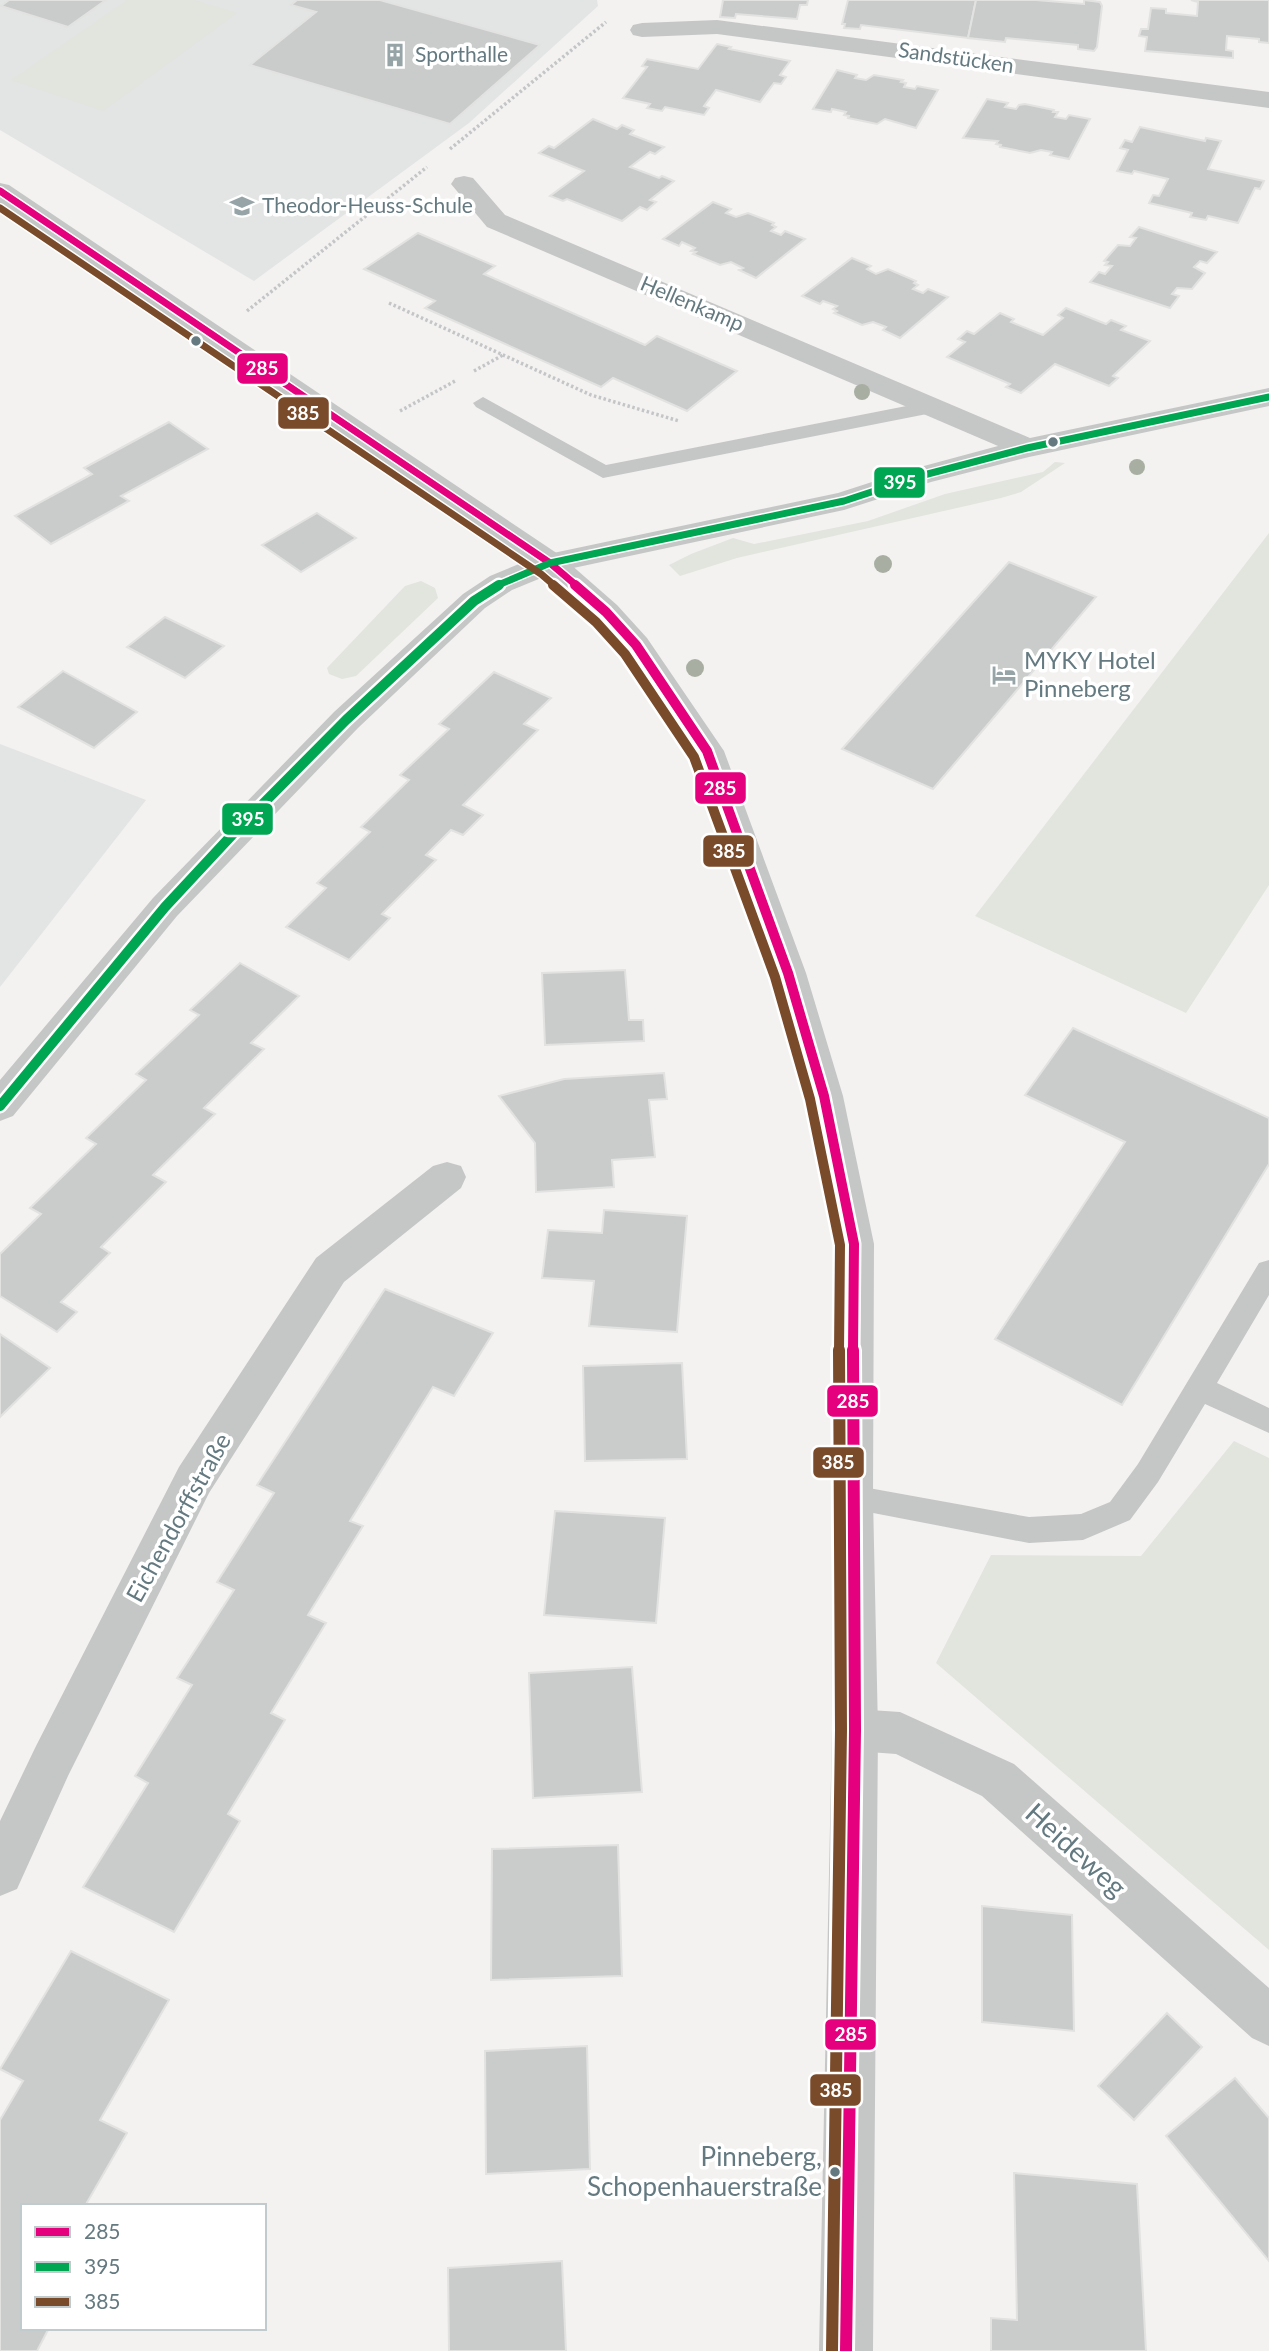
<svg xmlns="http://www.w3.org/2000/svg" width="1269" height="2351" font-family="Lato,sans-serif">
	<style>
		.built { fill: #e3e4e4 }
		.green { fill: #e2e4de }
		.building { fill: #cacccc; stroke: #e2e2e1; stroke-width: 2 }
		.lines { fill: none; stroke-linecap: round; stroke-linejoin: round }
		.path { stroke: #c3c5c6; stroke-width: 3.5; stroke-dasharray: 2.5 2.5; stroke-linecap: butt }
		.service { fill: #c5c7c6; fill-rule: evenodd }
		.minor { fill: #c5c7c6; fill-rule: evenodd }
		.tertiary { fill: #c5c7c6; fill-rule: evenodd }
		.bus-1-far2-casing { stroke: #fff; stroke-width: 10 }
		.bus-1-far1-casing { stroke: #fff; stroke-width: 15 }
		.bus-1-casing { stroke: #fff; stroke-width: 18 }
		.bus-2-far1-casing { stroke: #fff; stroke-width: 10 }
		.bus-2-casing { stroke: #fff; stroke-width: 15 }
		.bus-3-far2-casing { stroke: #fff; stroke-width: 10 }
		.bus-3-far1-casing { stroke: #fff; stroke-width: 15 }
		.bus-3-casing { stroke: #fff; stroke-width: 18 }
		.bus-1-far2 { stroke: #e5007d; stroke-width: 7 }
		.bus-1-far1 { stroke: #e5007d; stroke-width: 10 }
		.bus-1 { stroke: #e5007d; stroke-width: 12 }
		.bus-2-far1 { stroke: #00a651; stroke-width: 7 }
		.bus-2 { stroke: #00a651; stroke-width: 10 }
		.bus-3-far2 { stroke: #7a4b2a; stroke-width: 7 }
		.bus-3-far1 { stroke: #7a4b2a; stroke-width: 10 }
		.bus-3 { stroke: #7a4b2a; stroke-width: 12 }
		.tree { fill: #a8afa2 }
		.bus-dot { fill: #647a80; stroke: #fff; stroke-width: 2.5 }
		.labels { text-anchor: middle; stroke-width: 7; stroke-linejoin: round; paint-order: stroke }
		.far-poi-label { font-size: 21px; fill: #647a80; stroke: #fff; text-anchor: start }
		.far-street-label { font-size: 21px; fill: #647a80; stroke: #fff }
		.poi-label { font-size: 24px; fill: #647a80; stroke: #fff; text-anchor: start }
		.street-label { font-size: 24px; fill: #647a80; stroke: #fff }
		.near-bus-label { font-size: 26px; fill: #647a80; stroke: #fff; text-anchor: end }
		.near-street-label { font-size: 28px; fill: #647a80; stroke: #fff }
		.line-badge { stroke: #fff; stroke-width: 2.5 }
		.badge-label { font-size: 19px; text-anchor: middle; font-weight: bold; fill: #fff }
	</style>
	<rect width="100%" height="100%" fill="#f3f2f1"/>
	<g class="built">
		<polygon points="0,0 597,0 598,6 469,123 254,281 0,130"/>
		<polygon points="0,744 146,800 0,987"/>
	</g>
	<g class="green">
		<polygon points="127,0 194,0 237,13 103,111 11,80"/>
		<polygon points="1055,462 1065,463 1021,492 1001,498 737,558 680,576 669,565 691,554 733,538 754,544 868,521 945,494 1043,472"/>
		<polygon points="1269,533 1269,885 1186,1013 975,916"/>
		<polygon points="421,581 435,588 438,598 356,676 342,679 329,674 327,668 405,586"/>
		<polygon points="1234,1441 1269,1458 1269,1950 936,1663 991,1555 1141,1556"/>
	</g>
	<g class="building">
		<polygon points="9,0 106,0 68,27 1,6"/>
		<polygon points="297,0 380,0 540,45 450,124 250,65 316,12 291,5"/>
		<polygon points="723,0 808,0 807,5 800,5 797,19 736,14 735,18 720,17"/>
		<polygon points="848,0 976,0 968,38 861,25 860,29 844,28 845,24 842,24"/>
		<polygon points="976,0 1036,0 1084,4 1084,0 1100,2 1102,6 1097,47 1094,51 1078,49 1078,45 1006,38 1005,42 968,38"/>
		<polygon points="1269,0 1269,43 1259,42 1259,39 1227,36 1226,50 1233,51 1233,58 1145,51 1147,37 1139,36 1141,29 1148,29 1151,8 1166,9 1166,13 1197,16 1198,2 1191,0"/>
		<polygon points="717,44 731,47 729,49 790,61 780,75 786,77 781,84 774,83 760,102 716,90 704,106 709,108 704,115 665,107 662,111 647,108 650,104 623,98 647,67 642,66 647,59 698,69"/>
		<polygon points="837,70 857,75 855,78 866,80 874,75 903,80 901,82 906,83 904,87 915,89 917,86 938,90 916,128 885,119 877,124 848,118 849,116 844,115 846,112 832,109 831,112 813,109"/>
		<polygon points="987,99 1008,103 1005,107 1016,109 1019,105 1025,104 1054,110 1053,112 1058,112 1055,117 1066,119 1069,115 1090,119 1069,159 1050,155 1052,152 1041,150 1030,153 1000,147 1001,145 996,144 998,141 963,138"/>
		<polygon points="593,119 617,129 622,125 634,130 630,134 664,147 655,154 650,152 630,167 659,178 662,176 674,181 650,200 656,202 647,210 640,207 622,221 567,199 563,201 550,196 584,171 539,153 549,146 554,148"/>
		<polygon points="1140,127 1205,141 1206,138 1221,141 1208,169 1264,181 1260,189 1255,188 1238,223 1208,216 1206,220 1190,217 1192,213 1149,203 1153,195 1159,196 1168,179 1134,171 1132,174 1117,171 1128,150 1120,148 1125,140 1132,142"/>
		<polygon points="713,202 731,209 726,213 736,217 748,213 774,223 772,225 776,227 771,231 781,235 785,231 805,239 756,278 739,270 743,268 731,262 720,265 693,254 696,252 691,251 695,248 682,242 679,246 663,239"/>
		<polygon points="1139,227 1217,252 1207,263 1200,261 1194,267 1205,273 1192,289 1177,288 1172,294 1179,296 1170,308 1090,282 1099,272 1105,274 1112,266 1105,265 1108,262 1104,261 1118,245 1130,246 1136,238 1130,237"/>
		<polygon points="418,233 495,266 484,274 645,345 657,336 737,371 687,411 613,378 601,387 425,308 435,301 364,269"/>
		<polygon points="852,258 871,266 867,269 876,274 888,269 916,281 914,283 918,285 913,289 923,293 928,289 948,297 900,338 883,330 886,327 873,322 862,325 834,313 837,311 833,309 837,306 823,301 820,304 802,296"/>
		<polygon points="1066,308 1106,324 1111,320 1126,326 1121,330 1150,341 1113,376 1118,378 1109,386 1055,364 1021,393 1006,387 1010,384 947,357 965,342 958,339 967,331 974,334 1000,313 1014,319 1011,322 1043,335 1063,318 1058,315"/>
		<polygon points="169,422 208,449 121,496 129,501 51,544 15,516 92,474 84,468"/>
		<polygon points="317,513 356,538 301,572 262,545"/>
		<polygon points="1009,562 1096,597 933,789 842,749"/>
		<polygon points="165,617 224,646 185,678 127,647"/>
		<polygon points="63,671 137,712 94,748 18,707"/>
		<polygon points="494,672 551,698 524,724 538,730 463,805 483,815 463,835 451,830 426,855 436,860 382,914 390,918 349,960 286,927 326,888 317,883 370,832 361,827 409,780 400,775 449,729 439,724"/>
		<polygon points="240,963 299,996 251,1043 264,1049 204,1108 215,1114 153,1175 166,1182 101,1247 110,1253 61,1302 77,1312 57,1332 0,1296 0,1254 41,1214 30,1208 96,1144 86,1138 146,1080 136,1074 199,1015 190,1010"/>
		<polygon points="625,970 629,1020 643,1020 644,1041 545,1045 542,973"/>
		<polygon points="1073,1028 1269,1118 1269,1164 1122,1405 995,1339 1125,1142 1025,1095"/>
		<polygon points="664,1073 667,1099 649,1100 655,1157 612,1160 614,1187 536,1192 535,1143 499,1096 564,1079"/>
		<polygon points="604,1210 687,1216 677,1332 589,1326 594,1281 542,1278 548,1230 602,1233"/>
		<polygon points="385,1289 493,1333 454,1396 433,1387 350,1521 363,1526 308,1615 326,1623 271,1713 285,1720 228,1814 240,1821 174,1932 83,1887 148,1783 135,1776 192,1685 177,1678 234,1590 217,1582 274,1493 257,1485"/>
		<polygon points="0,1334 50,1368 0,1417"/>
		<polygon points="682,1363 687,1459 585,1461 583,1366"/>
		<polygon points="555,1511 665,1518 656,1623 544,1615"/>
		<polygon points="632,1667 642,1792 533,1798 529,1673"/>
		<polygon points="618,1845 622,1976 491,1980 492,1849"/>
		<polygon points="982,1906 1072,1915 1074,2031 982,2022"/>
		<polygon points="71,1951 169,2000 100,2120 127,2133 85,2206 23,2206 23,2328 49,2328 37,2351 0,2351 0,2120 23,2081 0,2069"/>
		<polygon points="1167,2013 1202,2047 1134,2120 1098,2086"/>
		<polygon points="587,2046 590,2169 486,2174 485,2051"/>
		<polygon points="1235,2078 1269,2118 1269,2261 1166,2136"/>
		<polygon points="1014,2173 1137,2184 1146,2351 991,2351 991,2318 1017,2320"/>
		<polygon points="562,2261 566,2351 449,2351 448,2268"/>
	</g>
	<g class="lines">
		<g class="path">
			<polyline points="450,149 606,22"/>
			<polyline points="389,303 591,395 679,421"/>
			<polyline points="247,311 427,167"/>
			<polyline points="474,371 503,355"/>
			<polyline points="400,411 457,380"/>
		</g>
		<g class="service">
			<polygon points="483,397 606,465 932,401 942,407 932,413 603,478 476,407 473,403"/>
			<polygon points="1269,1260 1269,1295 1217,1383 1269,1408 1269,1433 1205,1404 1158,1482 1130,1520 1083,1540 1029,1543 842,1507 838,1498 842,1489 852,1485 1029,1517 1081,1514 1110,1502 1138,1464 1259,1263"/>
		</g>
		<g class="minor">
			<polygon points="717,20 1269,92 1269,108 717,34 642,37 633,35 630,30 633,25 642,23"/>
			<polygon points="464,176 473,178 505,215 1030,438 1269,388 1269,406 1029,457 931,482 844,510 550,573 539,570 535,563 539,556 838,493 909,470 998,446 487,227 451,184 455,178"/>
			<polygon points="447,1162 461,1166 466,1177 461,1188 344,1282 209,1493 68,1776 17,1889 0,1896 0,1821 36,1746 179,1467 316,1258 433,1166"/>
			<polygon points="855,1709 900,1712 1014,1764 1269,1988 1269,2046 1252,2038 982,1796 896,1754 855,1751 839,1745 832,1730 839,1715"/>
		</g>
		<polygon class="tertiary" points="0,183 9,185 561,556 617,605 647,638 724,751 806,973 843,1096 874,1244 873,1498 878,1730 873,2351 819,2351 832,1730 831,1498 834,1244 805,1096 770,973 691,753 625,652 595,619 546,576 512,590 485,608 358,728 177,916 13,1116 0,1121 0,1080 153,898 334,712 463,594 490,576 526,561 0,203"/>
		<g class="bus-1-far2-casing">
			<polyline id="bus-1-far2" points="0,191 550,563 577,586"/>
		</g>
		<g class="bus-1-far1-casing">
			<polyline id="bus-1-far1" points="575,585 606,612 636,645 707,751 788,973 824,1096 854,1244 853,1352"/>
		</g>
		<g class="bus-1-casing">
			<polyline id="bus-1" points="846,2351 855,1730 853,1350"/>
		</g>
		<g class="bus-2-far1-casing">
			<polyline id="bus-2-far1" points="496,586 550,563 844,501 920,476 1027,448 1269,397"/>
		</g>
		<g class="bus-2-casing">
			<polyline id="bus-2" points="0,1106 165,907 232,835 346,720 474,601 499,585"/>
		</g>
		<g class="bus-3-far2-casing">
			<polyline id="bus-3-far2" points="0,208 541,574 555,586"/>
		</g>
		<g class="bus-3-far1-casing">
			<polyline id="bus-3-far1" points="553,585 596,622 625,654 694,757 775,977 810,1099 840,1245 839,1352"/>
		</g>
		<g class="bus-3-casing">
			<polyline id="bus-3" points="832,2351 841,1730 839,1350"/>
		</g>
		<use href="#bus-1-far2" class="bus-1-far2"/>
		<use href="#bus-1-far1" class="bus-1-far1"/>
		<use href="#bus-1" class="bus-1"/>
		<use href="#bus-2-far1" class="bus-2-far1"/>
		<use href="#bus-2" class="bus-2"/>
		<use href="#bus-3-far2" class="bus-3-far2"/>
		<use href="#bus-3-far1" class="bus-3-far1"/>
		<use href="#bus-3" class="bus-3"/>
	</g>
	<g class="tree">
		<circle cx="862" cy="392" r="8"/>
		<circle cx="1137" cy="467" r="8"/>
		<circle cx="883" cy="564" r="9"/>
		<circle cx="695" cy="668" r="9"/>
	</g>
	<defs>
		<g id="building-bare" transform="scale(1.89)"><path d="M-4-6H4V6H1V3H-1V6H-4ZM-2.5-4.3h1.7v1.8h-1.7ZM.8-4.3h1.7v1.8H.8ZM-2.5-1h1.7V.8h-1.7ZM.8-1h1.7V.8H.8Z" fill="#96a4a8" stroke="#fff" stroke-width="2.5" paint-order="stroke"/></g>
		<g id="school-bare" transform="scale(1.89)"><path d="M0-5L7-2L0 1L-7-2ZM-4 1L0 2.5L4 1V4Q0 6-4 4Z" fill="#96a4a8" stroke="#fff" stroke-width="2.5" paint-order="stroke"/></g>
		<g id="hotel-bare" transform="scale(1.89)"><path d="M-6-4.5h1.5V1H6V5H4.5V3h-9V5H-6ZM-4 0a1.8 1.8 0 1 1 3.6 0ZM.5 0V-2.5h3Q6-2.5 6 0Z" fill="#96a4a8" stroke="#fff" stroke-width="2.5" paint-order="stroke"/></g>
	</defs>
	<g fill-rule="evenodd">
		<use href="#building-bare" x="395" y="55"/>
		<use href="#school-bare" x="242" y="206"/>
		<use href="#hotel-bare" x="1004" y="675"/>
	</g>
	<g class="bus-dot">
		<circle cx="196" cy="341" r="6"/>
		<circle cx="1053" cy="442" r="6"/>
		<circle cx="835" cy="2172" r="6"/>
	</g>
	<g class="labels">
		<g class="far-poi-label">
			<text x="415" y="62">Sporthalle</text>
			<text x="262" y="213">Theodor-Heuss-Schule</text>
		</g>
		<g class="far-street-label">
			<text transform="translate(956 58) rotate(8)" y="7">Sandstücken</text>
			<text transform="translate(692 304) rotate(23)" y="7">Hellenkamp</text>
		</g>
		<g class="poi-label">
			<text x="1024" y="669">MYKY Hotel<tspan x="1024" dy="28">Pinneberg</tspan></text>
		</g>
		<g class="street-label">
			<text transform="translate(179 1518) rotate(-61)" y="8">Eichendorffstraße</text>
		</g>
		<g class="near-bus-label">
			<text x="822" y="2166">Pinneberg,<tspan x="822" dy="30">Schopenhauerstraße</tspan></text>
		</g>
		<g class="near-street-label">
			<text transform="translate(1076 1850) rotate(42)" y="10">Heideweg</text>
		</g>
	</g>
	<g class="line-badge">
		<rect x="236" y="352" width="53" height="33" rx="7" fill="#e5007d"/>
		<rect x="277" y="396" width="53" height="34" rx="7" fill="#7a4b2a"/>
		<rect x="873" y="466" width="53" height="33" rx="7" fill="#00a651"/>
		<rect x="694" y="771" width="53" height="34" rx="7" fill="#e5007d"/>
		<rect x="221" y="802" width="53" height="34" rx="7" fill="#00a651"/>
		<rect x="702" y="834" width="53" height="34" rx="7" fill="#7a4b2a"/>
		<rect x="826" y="1384" width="53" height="34" rx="7" fill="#e5007d"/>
		<rect x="812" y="1446" width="53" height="33" rx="7" fill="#7a4b2a"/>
		<rect x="824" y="2018" width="53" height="33" rx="7" fill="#e5007d"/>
		<rect x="809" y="2073" width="53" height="34" rx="7" fill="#7a4b2a"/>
	</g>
	<g class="badge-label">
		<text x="262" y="375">285</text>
		<text x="303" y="420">385</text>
		<text x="900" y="489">395</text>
		<text x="720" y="795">285</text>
		<text x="248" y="826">395</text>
		<text x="729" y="858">385</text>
		<text x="853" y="1408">285</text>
		<text x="838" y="1469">385</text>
		<text x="851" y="2041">285</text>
		<text x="836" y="2097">385</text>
	</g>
	<rect x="21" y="2204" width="245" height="126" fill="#ffffff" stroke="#c1cacc" stroke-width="2"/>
	<rect x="35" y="2227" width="35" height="10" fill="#e5007d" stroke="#c1cacc" stroke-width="2"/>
	<text x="84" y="2239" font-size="21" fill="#647a80">285</text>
	<rect x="35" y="2262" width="35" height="10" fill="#00a651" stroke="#c1cacc" stroke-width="2"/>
	<text x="84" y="2274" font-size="21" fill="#647a80">395</text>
	<rect x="35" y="2297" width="35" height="10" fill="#7a4b2a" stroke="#c1cacc" stroke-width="2"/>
	<text x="84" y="2309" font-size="21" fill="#647a80">385</text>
</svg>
